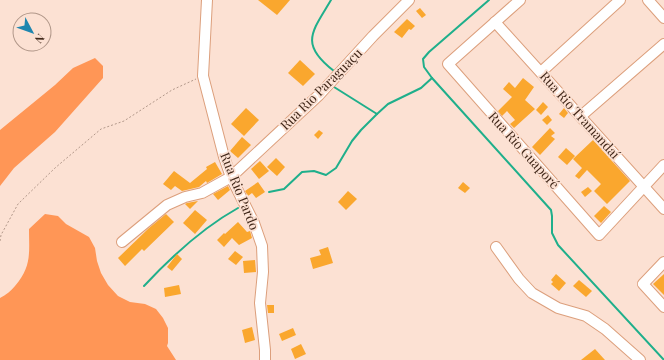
<svg xmlns="http://www.w3.org/2000/svg" width="664" height="360" font-family="'Playfair Display',serif">
	<style>
		.green { fill: #ff9656 }
		.lines { fill: none; stroke-linecap: round; stroke-linejoin: round }
		.stream { stroke: #1faf8b; stroke-width: 2 }
		.building { fill: #faa72e }
		.minor-casing { stroke: #dc9f7c; stroke-width: 12 }
		.path { stroke: #b2988a; stroke-width: 1; stroke-dasharray: 2 2; stroke-linecap: butt }
		.minor { stroke: #fff; stroke-width: 10 }
		.labels { text-anchor: middle; stroke-width: 3.5; stroke-linejoin: round; paint-order: stroke }
		.street-label { font-size: 13px; fill: #402719; stroke: #fce1d3 }
	</style>
	<rect width="100%" height="100%" fill="#fce1d3"/>
	<g class="green">
		<polygon points="95,58 103,66 103,78 55,132 14,168 0,186 0,130 55,85 73,68"/>
		<path d="M45,214L58,216L66,224L89,237L95,248L97,261L101,273L108,285L118,296L130,302L145,304L156,309L163,318L168,328V343L167,346L176,360H0V298C6,295 11,291 15,286C32,266 29,253 29,229Z"/>
	</g>
	<g class="lines">
		<g class="stream">
			<path d="M331,0C312,32 299,44 334,71"/>
			<polyline points="489,0 429,52 423,59 424,67 432,78 551,210 552,216 552,233 558,245 664,360"/>
			<polyline points="334,87 377,114 388,104 421,88 432,78"/>
			<polyline points="269,192 284,189 302,172 314,171 326,175 336,168 352,141 361,130 377,114"/>
			<path d="M144,286C171,257 202,228 238,208"/>
		</g>
	</g>
	<g class="building">
		<polygon points="258,0 290,0 277,15"/>
		<polygon points="420,8 426,15 422,18 416,11"/>
		<polygon points="407,19 415,26 411,30 409,29 402,38 394,32"/>
		<polygon points="300,60 315,74 303,86 288,73"/>
		<polygon points="523,78 534,87 525,100 535,109 514,128 510,124 515,120 507,111 502,116 498,111 512,97 503,89 509,82 515,88"/>
		<polygon points="543,102 548,107 541,115 536,110"/>
		<polygon points="246,108 259,120 244,136 231,124"/>
		<polygon points="564,108 568,113 564,118 559,114"/>
		<polygon points="548,115 552,120 547,125 542,120"/>
		<polygon points="550,128 555,133 551,136 555,139 540,155 532,147"/>
		<polygon points="319,130 323,133 318,139 314,135"/>
		<polygon points="242,137 251,145 238,158 230,151"/>
		<polygon points="593,140 630,181 607,204 594,191 601,184 587,170 579,179 575,176 582,168 573,159"/>
		<polygon points="566,148 575,156 567,165 558,157"/>
		<polygon points="276,158 285,167 277,176 267,167"/>
		<polygon points="260,161 269,171 259,179 251,169"/>
		<polygon points="215,162 222,174 207,183 206,181 199,187 182,191 175,186 171,190 163,184 174,171 190,183 207,169 206,167"/>
		<polygon points="258,182 265,192 256,198 252,193 248,196 245,191"/>
		<polygon points="463,182 470,188 465,193 458,188"/>
		<polygon points="228,186 230,190 218,200 213,194"/>
		<polygon points="588,187 592,191 585,197 581,192"/>
		<polygon points="348,191 357,199 346,210 338,202"/>
		<polygon points="198,201 190,209 185,204 187,203"/>
		<polygon points="604,206 611,212 601,223 594,216"/>
		<polygon points="195,210 207,220 195,234 183,223"/>
		<polygon points="166,214 174,222 144,251 142,249 125,266 118,258 149,228"/>
		<polygon points="238,222 247,232 250,231 252,238 239,245 232,238 224,247 217,240 224,233 225,234"/>
		<polygon points="328,247 333,263 313,269 310,258 321,255 319,250"/>
		<polygon points="235,251 243,257 236,265 228,259"/>
		<polygon points="177,254 182,259 172,271 167,267"/>
		<polygon points="255,260 256,272 244,273 243,261"/>
		<polygon points="556,274 566,283 559,291 551,284 553,282 551,280"/>
		<polygon points="664,274 664,295 653,284"/>
		<polygon points="579,280 592,291 586,297 573,286"/>
		<polygon points="179,285 181,294 165,297 164,288"/>
		<polygon points="267,305 274,305 274,313 268,313"/>
		<polygon points="252,327 255,340 245,343 242,330"/>
		<polygon points="293,328 296,335 282,341 279,334"/>
		<polygon points="301,344 306,354 295,359 291,349"/>
		<polygon points="595,349 605,360 581,360"/>
	</g>
	<g class="lines">
		<g class="minor-casing">
			<g id="minor">
				<polyline points="207,0 203,76 224,157 231,177 254,223 262,246 263,272 260,303 265,350 265,360"/>
				<polyline points="520,0 448,64 599,235 664,165"/>
				<polyline points="648,0 664,18"/>
				<polyline points="495,22 664,209"/>
				<polyline points="541,72 620,0"/>
				<polyline points="581,116 664,44"/>
				<polyline points="122,242 167,205 185,197 202,193 231,177 319,95 373,36 409,0"/>
				<polyline points="496,247 519,279 532,293 558,308 586,316 605,329 640,360"/>
				<polyline points="664,262 643,284 664,307"/>
			</g>
		</g>
		<polyline class="path" points="0,241 1,235 18,204 55,168 101,129 124,121 172,90 196,79"/>
		<use href="#minor" class="minor"/>
	</g>
	<g class="labels">
		<g class="street-label">
			<text transform="translate(321 89) rotate(-45)" y="5">Rua Rio Paraguaçu</text>
			<text transform="translate(580 115) rotate(48)" y="5">Rua Rio Tramandaí</text>
			<text transform="translate(524 150) rotate(48)" y="5">Rua Rio Guaporé</text>
			<text transform="translate(240 191) rotate(68)" y="5">Rua Rio Pardo</text>
		</g>
	</g>
	<g transform="translate(32 32) rotate(131)"><circle r="19" fill="#fce1d3" stroke="#b19789"/>
	<path d="M0-3L7 15L0 10L-7 15Z" fill="#1f86af"/>
	<text y="-6" font-size="11" font-weight="bold" text-anchor="middle" fill="#402719">N</text>
	</g>
</svg>
